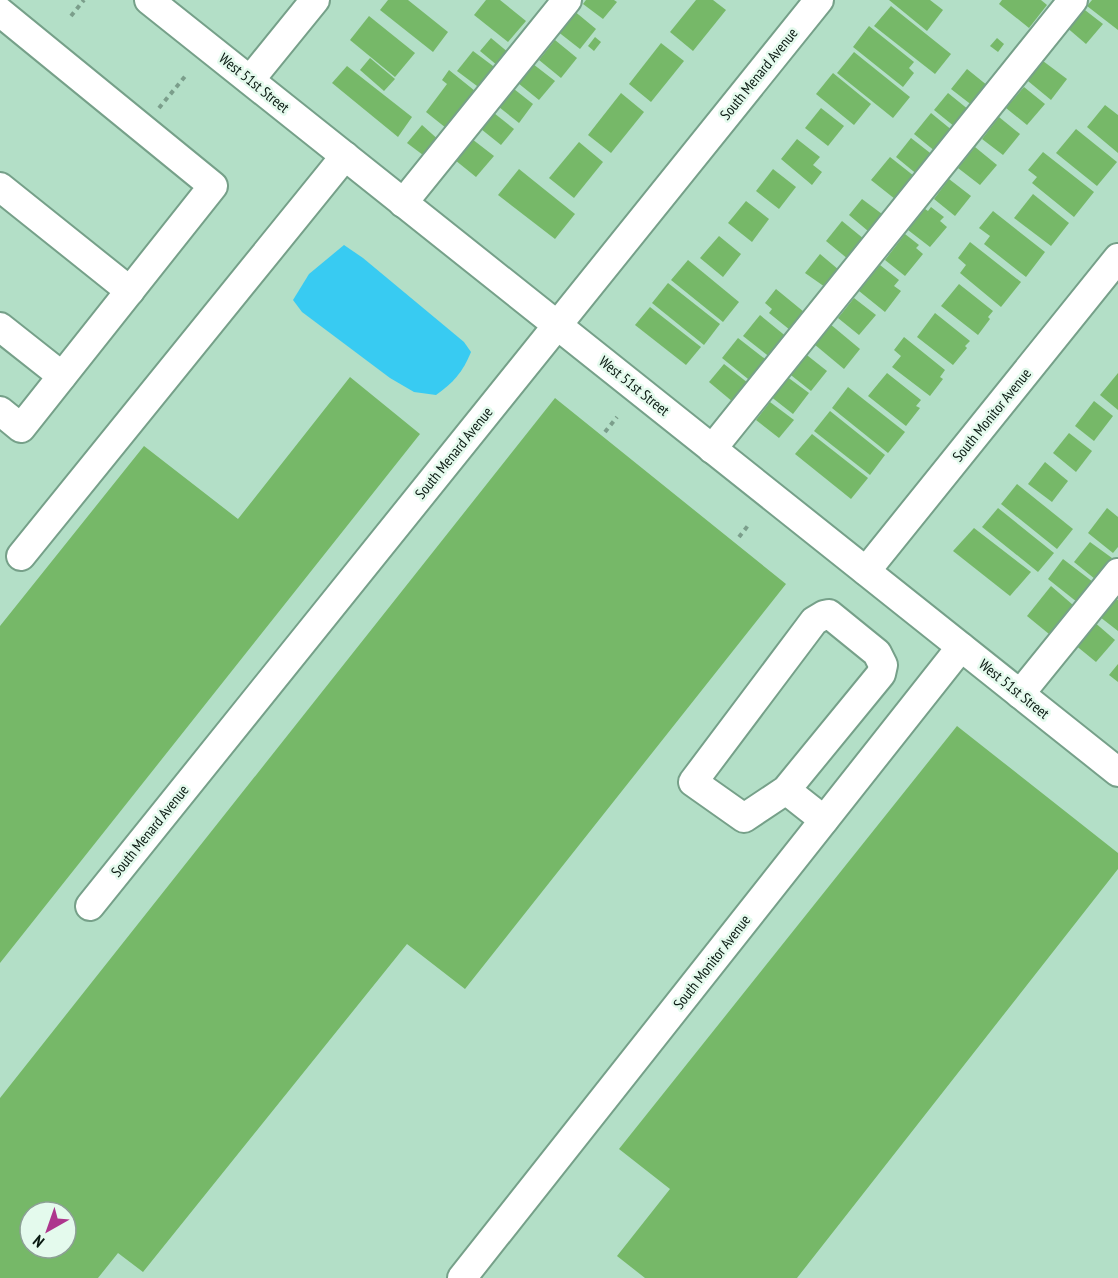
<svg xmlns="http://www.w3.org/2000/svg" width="1118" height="1278" font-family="'PT Sans Narrow',sans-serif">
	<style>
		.water { fill: #38cbf2 }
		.building { fill: #76b868; fill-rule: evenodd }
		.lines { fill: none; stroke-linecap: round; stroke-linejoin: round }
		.minor-casing { stroke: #76a089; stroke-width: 32 }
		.path { stroke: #7b9e8b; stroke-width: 4; stroke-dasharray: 4.5 4.5; stroke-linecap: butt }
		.minor { stroke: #fff; stroke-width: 28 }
		.labels { text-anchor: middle; stroke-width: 5; stroke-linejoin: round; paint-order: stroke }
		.street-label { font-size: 15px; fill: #091911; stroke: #e4faed }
	</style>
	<rect width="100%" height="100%" fill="#b3dfc7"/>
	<path class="water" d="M344,245L363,258L452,332L464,342L471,352C463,372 453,383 436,395L414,392L390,378L302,312L293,300L309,274Z"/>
	<g class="building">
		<polygon points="388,0 408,0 448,32 433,52 380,10"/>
		<polygon points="486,0 500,0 526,21 508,42 474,15"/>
		<polygon points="586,0 614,0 617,2 603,19 583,4"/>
		<polygon points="696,0 713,0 726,10 693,51 670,32"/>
		<polygon points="889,0 930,0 943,10 927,31"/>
		<polygon points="1002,0 1041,0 1047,5 1029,28 999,4"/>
		<polygon points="1092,0 1118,0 1118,30 1087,6"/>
		<polygon points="891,6 951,54 935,74 874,26"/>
		<polygon points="1081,7 1103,24 1086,44 1065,26"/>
		<polygon points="573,10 596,29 580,49 557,31"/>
		<polygon points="369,16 415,53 395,77 350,40"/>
		<polygon points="869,26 914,62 909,68 914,73 903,87 853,47"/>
		<polygon points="595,37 601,42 594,51 588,46"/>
		<polygon points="491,38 509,53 498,66 480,51"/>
		<polygon points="997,38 1004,44 998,52 990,46"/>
		<polygon points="555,40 577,58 561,78 539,60"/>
		<polygon points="661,43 684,61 651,102 629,84"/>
		<polygon points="473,51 497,69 481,89 457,71"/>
		<polygon points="854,52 910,97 893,118 837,73"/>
		<polygon points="370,58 395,79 384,91 360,70"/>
		<polygon points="1043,61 1067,79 1051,100 1028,81"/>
		<polygon points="533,64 555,81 539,100 518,83"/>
		<polygon points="347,66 412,117 398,137 332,83"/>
		<polygon points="967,69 988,86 973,106 951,89"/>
		<polygon points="449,70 475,91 446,128 426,112 447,84 442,80"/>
		<polygon points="833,73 871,104 854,125 816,94"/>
		<polygon points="1024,87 1045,104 1027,125 1006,108"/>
		<polygon points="514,89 533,104 519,123 499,107"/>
		<polygon points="621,93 644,112 611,153 588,135"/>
		<polygon points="948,93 969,110 955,127 934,110"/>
		<polygon points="1105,105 1118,115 1118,153 1087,127"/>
		<polygon points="821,108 844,126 828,146 805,128"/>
		<polygon points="494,113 514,129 501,145 481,129"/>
		<polygon points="931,113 953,131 936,152 914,134"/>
		<polygon points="999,117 1020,134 1003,155 982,139"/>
		<polygon points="422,125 441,142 427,158 407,143"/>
		<polygon points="1076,129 1117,162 1097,186 1056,153"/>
		<polygon points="911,138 934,156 919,176 896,157"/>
		<polygon points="472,139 494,156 476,177 455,160"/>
		<polygon points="797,139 820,157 813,165 822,172 812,185 781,159"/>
		<polygon points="579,142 603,162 574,198 549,178"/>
		<polygon points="975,147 997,165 980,185 958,168"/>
		<polygon points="1043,152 1094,192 1074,217 1032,183 1037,177 1028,170"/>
		<polygon points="890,157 914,176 895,199 871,180"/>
		<polygon points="519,169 575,214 555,239 498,195"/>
		<polygon points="773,169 796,187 779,209 756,191"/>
		<polygon points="949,179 971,196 955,216 934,199"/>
		<polygon points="1033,194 1069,223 1051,246 1014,218"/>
		<polygon points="862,199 882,214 868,231 849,215"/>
		<polygon points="746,201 769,219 752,242 728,223"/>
		<polygon points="931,207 944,217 940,221 947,227 930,247 908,230 925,209 928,211"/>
		<polygon points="993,211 1045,252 1026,277 984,244 990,236 979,228"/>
		<polygon points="842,221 864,239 848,259 826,241"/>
		<polygon points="905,234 919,245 916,248 923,254 905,276 885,260"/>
		<polygon points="719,236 741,254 723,277 700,258"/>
		<polygon points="970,242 1021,282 1001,307 960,273 966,265 958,258"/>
		<polygon points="820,254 839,270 825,287 805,273"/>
		<polygon points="688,260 739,302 723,322 671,280"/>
		<polygon points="880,265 899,280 894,286 901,291 885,312 859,291"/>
		<polygon points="668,283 720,324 704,345 652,303"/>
		<polygon points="959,284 993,311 988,317 990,319 978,335 941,306"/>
		<polygon points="776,289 804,312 790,330 769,313 772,309 765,303"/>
		<polygon points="854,298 876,315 859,335 838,318"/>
		<polygon points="650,307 701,347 686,365 635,325"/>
		<polygon points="935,313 970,341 965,346 967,348 953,365 917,337"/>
		<polygon points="760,315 788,338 771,358 743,336"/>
		<polygon points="830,324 860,349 844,369 814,344"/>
		<polygon points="904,337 945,370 940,377 943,379 930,396 892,367 901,356 894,350"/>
		<polygon points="738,338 769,362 753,383 722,358"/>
		<polygon points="803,352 827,371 811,391 787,372"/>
		<polygon points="724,364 748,383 733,402 709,382"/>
		<polygon points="887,373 921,400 916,406 920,408 906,426 868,396"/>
		<polygon points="1118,373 1118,410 1100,395"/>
		<polygon points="786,376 809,393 793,414 770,396"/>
		<polygon points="350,377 420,434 0,963 0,626 144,446 238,519"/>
		<polygon points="848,387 905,432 888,453 832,408"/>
		<path d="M555,398L786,584L465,989L407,944L143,1272L118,1253L98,1278H0V1098ZM30,1212H66V1248H30Z"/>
		<polygon points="1094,401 1113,416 1094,441 1075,426"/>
		<polygon points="770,402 794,420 779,438 756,420"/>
		<polygon points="830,411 885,455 870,475 814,431"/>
		<polygon points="1069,433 1092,451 1076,472 1053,453"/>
		<polygon points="812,434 868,478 851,499 795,454"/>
		<polygon points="1045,462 1068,481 1052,502 1028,484"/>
		<polygon points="1017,484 1073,529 1057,549 1001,504"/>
		<polygon points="998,508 1054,553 1038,572 982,527"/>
		<polygon points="1107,508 1118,517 1118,547 1113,553 1088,533"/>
		<polygon points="974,528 1031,572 1010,596 953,551"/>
		<polygon points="1090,542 1112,558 1095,579 1074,562"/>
		<polygon points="1063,559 1093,582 1077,602 1048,579"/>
		<polygon points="1051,586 1073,605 1049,634 1027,616"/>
		<polygon points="1115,598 1118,600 1118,631 1100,617"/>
		<polygon points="1093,621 1115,640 1096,662 1074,644"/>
		<polygon points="1118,664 1118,682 1109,675"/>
		<polygon points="957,726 1118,853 1118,869 797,1278 645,1278 617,1256 670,1189 619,1149"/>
	</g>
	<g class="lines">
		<g class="minor-casing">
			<g id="minor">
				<polyline points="149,0 1118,772"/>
				<polyline points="0,12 213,186 21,428 0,411"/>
				<polyline points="250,80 315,0"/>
				<polyline points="0,187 130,291"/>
				<polyline points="403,203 567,0"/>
				<polyline points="0,327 62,376"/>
				<polyline points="712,449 1073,0"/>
				<polyline points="21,556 345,156"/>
				<polyline points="866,571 1118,258"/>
				<polyline points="1020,694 1118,573"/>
				<polyline points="786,790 744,818 693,782 814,621 824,615 829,614 877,653 883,665 881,674 786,790 824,820"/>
				<polyline points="90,906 819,0"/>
				<polyline points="462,1278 961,647"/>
			</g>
		</g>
		<g class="path">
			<polyline points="71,16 84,0"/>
			<polyline points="159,108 187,74"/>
			<polyline points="605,432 617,417"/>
			<polyline points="739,537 750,523"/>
		</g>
		<use href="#minor" class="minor"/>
	</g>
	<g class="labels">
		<g class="street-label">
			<text transform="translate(759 74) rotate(-51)" y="5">South Menard Avenue</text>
			<text transform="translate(254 83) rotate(39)" y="5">West 51st Street</text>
			<text transform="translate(634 386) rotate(39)" y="5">West 51st Street</text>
			<text transform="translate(992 415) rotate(-51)" y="5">South Monitor Avenue</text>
			<text transform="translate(454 453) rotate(-51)" y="5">South Menard Avenue</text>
			<text transform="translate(1014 689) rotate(39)" y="5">West 51st Street</text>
			<text transform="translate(150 831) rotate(-51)" y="5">South Menard Avenue</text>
			<text transform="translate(712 962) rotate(-52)" y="5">South Monitor Avenue</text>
		</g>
	</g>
	<g transform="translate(48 1230) rotate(220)"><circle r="28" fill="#e4faed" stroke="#8ca095" stroke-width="1.5"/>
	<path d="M0-4.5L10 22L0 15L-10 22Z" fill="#ad368d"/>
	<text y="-9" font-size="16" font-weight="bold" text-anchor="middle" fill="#091911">N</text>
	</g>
</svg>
